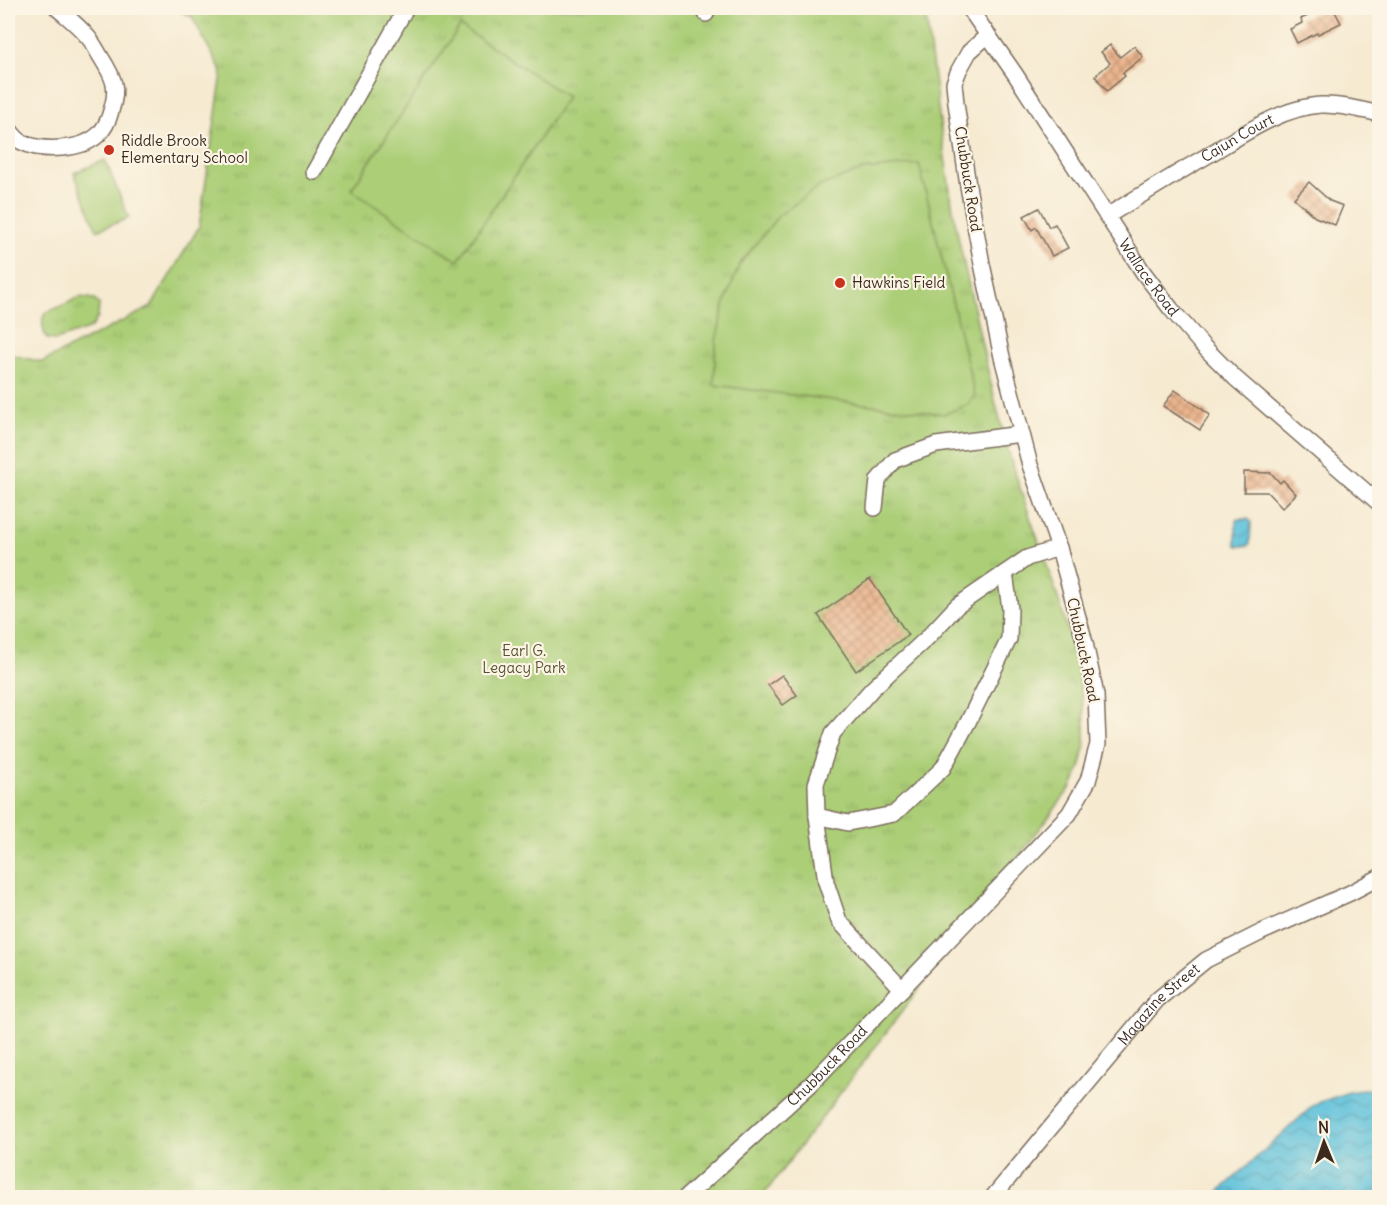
<svg xmlns="http://www.w3.org/2000/svg" width="1387" height="1205" font-family="Delius,sans-serif">
	<style>
		.park { fill: url(#park-tufts); stroke: #737c4a; stroke-width: 1.5 }
		.pitch { fill: #abce77; stroke: #737c4a; stroke-width: 1.5 }
		.water { fill: url(#water-waves); stroke: #4c767c; stroke-width: 1.5 }
		.building { fill: url(#building-cross-hatch) }
		.lines { fill: none; stroke-linecap: round; stroke-linejoin: round }
		.minor-casing { stroke: #7c6d5d; stroke-width: 18 }
		.minor { stroke: #fff; stroke-width: 15 }
		.poi-dot { fill: #c8321e; stroke: #fcf5e5; stroke-width: 2 }
		.labels { text-anchor: middle; stroke-width: 4.5; stroke-linejoin: round; paint-order: stroke }
		.street-label { font-size: 15px; fill: #3b2a1e; stroke: #fcf5e5 }
		.poi-label { font-size: 15px; fill: #3b2a1e; stroke: #fcf5e5; text-anchor: start }
		.park-label { font-size: 15px; fill: #575334; stroke: #fcf5e5 }
	</style>
	<defs>
		<pattern id="park-tufts" width="24" height="20" patternUnits="userSpaceOnUse" patternTransform="scale(1.5)"><rect width="24" height="20" fill="#abce77"/><path d="M3 7l-1-3M5 7V3M7 7l1-3M15 17l-1-3M17 17v-4M19 17l1-3" fill="none" stroke="#94b166"/></pattern>
		<pattern id="water-waves" width="16" height="10" patternUnits="userSpaceOnUse" patternTransform="scale(1.5)"><rect width="16" height="10" fill="#5dc1db"/><path d="M0 5q4-4 8 0t8 0" fill="none" stroke="#4e9db1"/></pattern>
		<pattern id="building-cross-hatch" width="8" height="8" patternUnits="userSpaceOnUse" patternTransform="scale(1.5)"><rect width="8" height="8" fill="#ebb68f"/><path d="M0 0l8 8M0 8l8-8" fill="none" stroke="#c09474"/></pattern>
	</defs>
	<rect width="100%" height="100%" fill="#fcf5e5"/>
	<filter id="ink" filterUnits="userSpaceOnUse"><feTurbulence type="fractalNoise" baseFrequency=".0167" numOctaves="2"/><feDisplacementMap in="SourceGraphic" scale="12" xChannelSelector="R" yChannelSelector="G"/><feConvolveMatrix kernelMatrix="1 2 1 2 8 2 1 2 1" color-interpolation-filters="sRGB"/></filter>
	<filter id="wash" filterUnits="userSpaceOnUse"><feTurbulence type="fractalNoise" baseFrequency=".008" numOctaves="4" result="noise"/><feDisplacementMap in="SourceGraphic" scale="24" xChannelSelector="R" yChannelSelector="G"/><feGaussianBlur stdDeviation="1.35" result="paint"/><feColorMatrix in="noise" values="0 0 0 0 0 0 0 0 0 0 0 0 0 0 0 0 0 1.4 0 .05"/><feComposite in="paint" operator="in"/></filter>
	<g filter="url(#wash)">
		<rect width="100%" height="100%" fill="#f6ead1"/>
		<g class="park">
			<path d="M175,8H925C933,71 941,134 951,197C957,237 967,277 976,317C984,356 993,394 1003,432C1026,520 1068,603 1081,693C1087,728 1089,754 1072,786L762,1197L8,1198V354L42,362L151,307L199,227L222,73L192,17Z"/>
			<path d="M80,297L93,299L99,304L98,317L91,328L56,340L47,339C42,330 41,323 44,314Z"/>
		</g>
		<g class="pitch">
			<polygon points="460,26 567,97 458,261 351,190"/>
			<polygon points="105,160 129,218 97,230 74,173"/>
			<polygon points="919,164 975,395 967,405 944,414 714,385 716,341 725,302 740,264 778,216 820,186 863,170"/>
		</g>
		<g class="water">
			<polygon points="1239,519 1248,519 1251,522 1250,543 1248,546 1238,546 1236,544 1236,520"/>
			<polygon points="1374,1088 1379,1088 1379,1192 1367,1198 1213,1197 1315,1104 1349,1092"/>
		</g>
		<g id="blocks">
			<g class="building">
				<polygon points="1324,8 1333,8 1341,23 1318,34 1317,33 1297,43 1290,29 1302,23 1301,19"/>
				<polygon points="1110,45 1120,57 1134,46 1143,57 1123,73 1125,76 1107,91 1095,76 1110,63 1101,52"/>
				<polygon points="1309,182 1330,201 1343,206 1335,225 1315,217 1294,198"/>
				<polygon points="1039,208 1049,227 1055,224 1068,248 1052,256 1036,227 1032,230 1024,216"/>
				<polygon points="1175,390 1210,415 1200,430 1163,406"/>
				<polygon points="1244,472 1271,473 1280,483 1283,480 1296,494 1282,508 1267,492 1244,492"/>
				<polygon points="870,579 908,635 856,671 818,615"/>
				<polygon points="782,675 797,695 783,705 768,685"/>
			</g>
		</g>
	</g>
	<g filter="url(#ink)">
		<use href="#blocks" fill-opacity="0" stroke="#7c6d5d" stroke-width="1.5"/>
		<g class="lines">
			<g class="minor-casing">
				<g id="minor">
					<polyline points="704,8 706,14"/>
					<path id="s1" d="M969,8L1015,74L1143,272L1171,309L1202,345L1235,378L1380,504"/>
					<path d="M8,127C12,133 16,140 24,143C43,152 82,150 98,135C105,128 109,119 111,111C114,102 116,93 114,84C112,75 107,67 102,59C97,51 93,42 87,36C78,25 67,17 57,8"/>
					<polyline points="314,172 406,8"/>
					<path id="s2" d="M1107,216C1140,196 1172,176 1205,157C1239,137 1281,107 1321,105C1340,104 1361,110 1380,114"/>
					<polyline points="875,508 878,480 895,460 936,445 1021,434"/>
					<polyline points="817,816 848,823 894,814 943,768 968,722 1009,639 1010,609 1005,573"/>
					<polyline points="902,989 839,921 826,882 817,816 816,784 833,733 872,689 927,638 957,606 1027,558 1059,548"/>
					<path id="s3" d="M685,1198L810,1085L1069,814L1088,781L1098,744L1096,695L1085,643L1059,548L1030,465L1002,357L982,264L968,186L956,103L954,83L959,70L969,52L988,35"/>
					<path id="s4" d="M992,1198L1157,1000L1206,960L1262,932L1350,893L1380,877"/>
				</g>
			</g>
			<use href="#minor" class="minor"/>
		</g>
	</g>
	<g class="poi-dot">
		<circle cx="109" cy="150" r="6"/>
		<circle cx="840" cy="283" r="6"/>
	</g>
	<g class="labels">
		<g class="street-label">
			<text dy="5" stroke="none"><textPath href="#s2" startOffset="152">Cajun Court</textPath></text>
			<text transform="translate(968 179) rotate(81)" y="5">Chubbuck Road</text>
			<text dy="5" stroke="none"><textPath href="#s1" startOffset="324">Wallace Road</textPath></text>
			<text transform="translate(1083 650) rotate(78)" y="5">Chubbuck Road</text>
			<text dy="5" stroke="none"><textPath href="#s4" startOffset="256">Magazine Street</textPath></text>
			<text dy="5" stroke="none"><textPath href="#s3" startOffset="194">Chubbuck Road</textPath></text>
		</g>
		<g class="poi-label">
			<text x="121" y="146">Riddle Brook<tspan x="121" dy="17">Elementary School</tspan></text>
			<text x="852" y="288">Hawkins Field</text>
		</g>
		<g class="park-label">
			<text x="524" y="656">Earl G.<tspan x="524" dy="17">Legacy Park</tspan></text>
		</g>
	</g>
	<rect width="1387" height="1205" fill="none" stroke="#fcf5e5" stroke-width="30"/>
	<g transform="translate(1324 1142) rotate(358)" stroke="#fcf5e5" stroke-width="4.5" paint-order="stroke">
	<path d="M0-4.5L10 22L0 15L-10 22Z" fill="#3b2a1e"/>
	<text y="-9" font-size="16" font-weight="bold" text-anchor="middle" fill="#3b2a1e">N</text>
	</g>
</svg>
